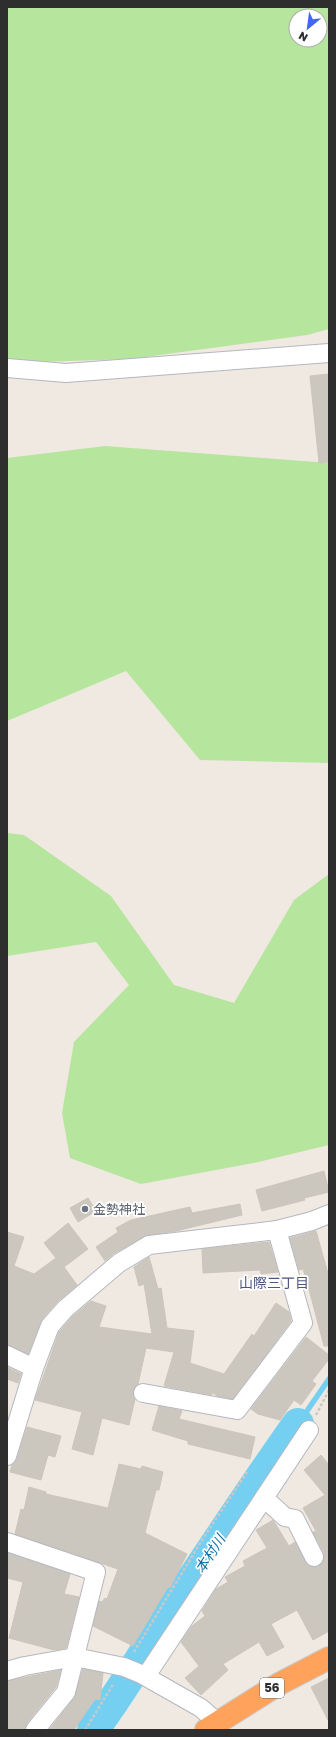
<svg xmlns="http://www.w3.org/2000/svg" width="336" height="1737" font-family="'Golos Text','Noto Sans JP',sans-serif">
	<style>
		.green { fill: #b6e59e; fill-rule: evenodd }
		.lines { fill: none; stroke-linecap: round; stroke-linejoin: round }
		.stream { stroke: #75cff0; stroke-width: 5.5 }
		.river { stroke: #75cff0; stroke-width: 32 }
		.building { fill: #cbc7bf; stroke: #cbc5ba }
		.minor-casing { stroke: #b4b7c1; stroke-width: 20 }
		.highway-casing { stroke: #c9c9c9; stroke-width: 24 }
		.path { stroke: #c9c9c9; stroke-width: 2.5; stroke-dasharray: 3 2; stroke-linecap: butt }
		.minor { stroke: #fff; stroke-width: 18 }
		.highway { stroke: #ffa35c; stroke-width: 22 }
		.worship-dot { fill: #6b7280; stroke: #fff; stroke-width: 1.5 }
		.labels { text-anchor: middle; stroke-width: 3.5; stroke-linejoin: round; paint-order: stroke }
		.shield { fill: #fff; stroke: #6d6d6d; stroke-width: 1 }
		.shield-label { font-size: 12px; font-weight: bold; fill: #2e2e2e }
		.worship-label { font-size: 13px; fill: #5b616d; stroke: #fff; text-anchor: start }
		.neighbourhood-label { font-size: 14px; fill: #4d5680; stroke: #fff }
		.water-label { font-size: 14px; font-style: italic; fill: #0d6fa3; stroke: #fff }
	</style>
	<rect width="100%" height="100%" fill="#efe9e1"/>
	<g class="green">
		<path d="M7,7H329V329L307,335L130,359L7,363ZM296,16H320V40H296Z"/>
		<polygon points="105,446 329,463 329,763 200,760 126,671 7,721 7,458"/>
		<polygon points="7,833 24,835 111,896 174,985 234,1003 294,900 329,874 329,1145 258,1162 141,1184 70,1158 62,1113 74,1042 129,985 96,942 7,956"/>
	</g>
	<g class="lines">
		<polyline class="stream" points="298,1424 329,1379"/>
		<path class="river" d="M93,1730C119,1695 141,1658 165,1621C209,1554 252,1489 298,1424"/>
	</g>
	<g class="building">
		<polygon points="329,374 329,462 319,463 310,376"/>
		<polygon points="324,1171 329,1192 304,1198 305,1200 262,1211 256,1190"/>
		<polygon points="88,1198 96,1211 78,1222 70,1208"/>
		<polygon points="240,1204 242,1215 176,1231 147,1235 113,1254 105,1261 96,1247 118,1232 116,1228 131,1220 190,1207 192,1213"/>
		<polygon points="68,1223 88,1249 64,1267 77,1285 58,1301 42,1319 28,1354 7,1345 7,1232 24,1237 14,1266 34,1274 56,1258 44,1243"/>
		<polygon points="316,1231 329,1277 329,1346 324,1346 306,1278 303,1269 299,1270 290,1238"/>
		<polygon points="269,1242 278,1272 261,1274 260,1270 203,1273 202,1249"/>
		<polygon points="149,1257 158,1289 161,1288 167,1328 194,1331 190,1363 224,1374 252,1334 254,1336 276,1303 289,1312 291,1321 233,1399 217,1396 212,1392 212,1395 164,1386 174,1352 146,1348 138,1384 133,1391 135,1399 129,1425 102,1418 93,1455 72,1449 82,1412 35,1400 59,1332 72,1317 91,1301 106,1306 99,1327 152,1334 144,1284 139,1286 134,1267"/>
		<polygon points="306,1337 329,1355 329,1359 312,1381 316,1384 301,1405 294,1400 280,1420 258,1414 251,1409"/>
		<polygon points="7,1367 21,1374 18,1383 7,1379"/>
		<polygon points="159,1406 182,1411 179,1419 255,1437 250,1459 188,1444 188,1441 152,1430"/>
		<polygon points="27,1427 61,1436 55,1457 48,1455 41,1480 10,1472 12,1465 17,1459"/>
		<polygon points="321,1455 329,1465 329,1631 313,1640 297,1610 271,1624 284,1647 267,1656 259,1642 223,1664 228,1670 201,1695 185,1678 199,1666 181,1642 192,1626 205,1616 202,1611 216,1589 228,1582 225,1577 245,1566 243,1561 267,1548 256,1530 273,1520 289,1546 295,1542 308,1566 313,1567 318,1567 323,1562 324,1553 313,1532 316,1531 303,1508 325,1495 304,1470"/>
		<polygon points="119,1464 141,1469 142,1466 163,1472 159,1490 156,1490 145,1533 187,1554 170,1588 168,1587 133,1646 93,1626 99,1601 102,1602 105,1598 107,1599 118,1569 15,1534 21,1509 24,1510 29,1487 46,1492 46,1494 108,1508"/>
		<polygon points="7,1553 70,1574 64,1594 79,1597 66,1648 54,1650 9,1638 23,1582 7,1578"/>
		<polygon points="83,1669 103,1673 100,1700 95,1699 74,1730 49,1730 74,1698"/>
		<polygon points="61,1670 56,1687 27,1723 25,1730 7,1730 7,1681"/>
		<polygon points="329,1678 329,1722 311,1687"/>
	</g>
	<g class="lines">
		<g class="minor-casing">
			<g id="minor">
				<polyline points="7,368 66,373 329,353"/>
				<polyline points="7,1355 34,1368"/>
				<polyline points="143,1393 237,1410 303,1323 277,1230"/>
				<polyline points="7,1456 34,1368 50,1326 65,1309 119,1263 149,1245 277,1230 312,1221 329,1214"/>
				<polyline points="264,1498 285,1517 295,1519 314,1557"/>
				<polyline points="7,1542 96,1572 66,1692 35,1730"/>
				<polyline points="7,1671 25,1666 75,1657 124,1667 141,1674 201,1708 217,1722"/>
				<polyline points="146,1676 309,1430"/>
			</g>
		</g>
		<g class="highway-casing">
			<polyline id="highway" points="206,1730 279,1684 329,1658"/>
		</g>
		<g class="path">
			<polyline points="316,1415 329,1390"/>
			<polyline points="134,1652 202,1540 247,1472"/>
			<polyline points="85,1730 114,1683"/>
		</g>
		<use href="#minor" class="minor"/>
		<use href="#highway" class="highway"/>
	</g>
	<circle class="worship-dot" cx="85" cy="1209" r="4"/>
	<g class="labels">
		<rect class="shield" x="260" y="1678" width="24" height="20" rx="3"/>
		<g class="shield-label">
			<text x="272" y="1692">56</text>
		</g>
		<g class="worship-label">
			<text x="93" y="1214">金勢神社</text>
		</g>
		<g class="neighbourhood-label">
			<text x="274" y="1288">山際三丁目</text>
		</g>
		<g class="water-label">
			<text transform="translate(210 1554) rotate(-57)" y="5">本村川</text>
		</g>
	</g>
	<rect width="336" height="1737" fill="none" stroke="#2e2e2e" stroke-width="16"/>
	<g transform="translate(308 28) rotate(209)"><circle r="19" fill="#ffffff" stroke="#ababab"/>
	<path d="M0-3L7 15L0 10L-7 15Z" fill="#4264fb"/>
	<text y="-6" font-size="11" font-weight="bold" text-anchor="middle" fill="#2e2e2e">N</text>
	</g>
</svg>
